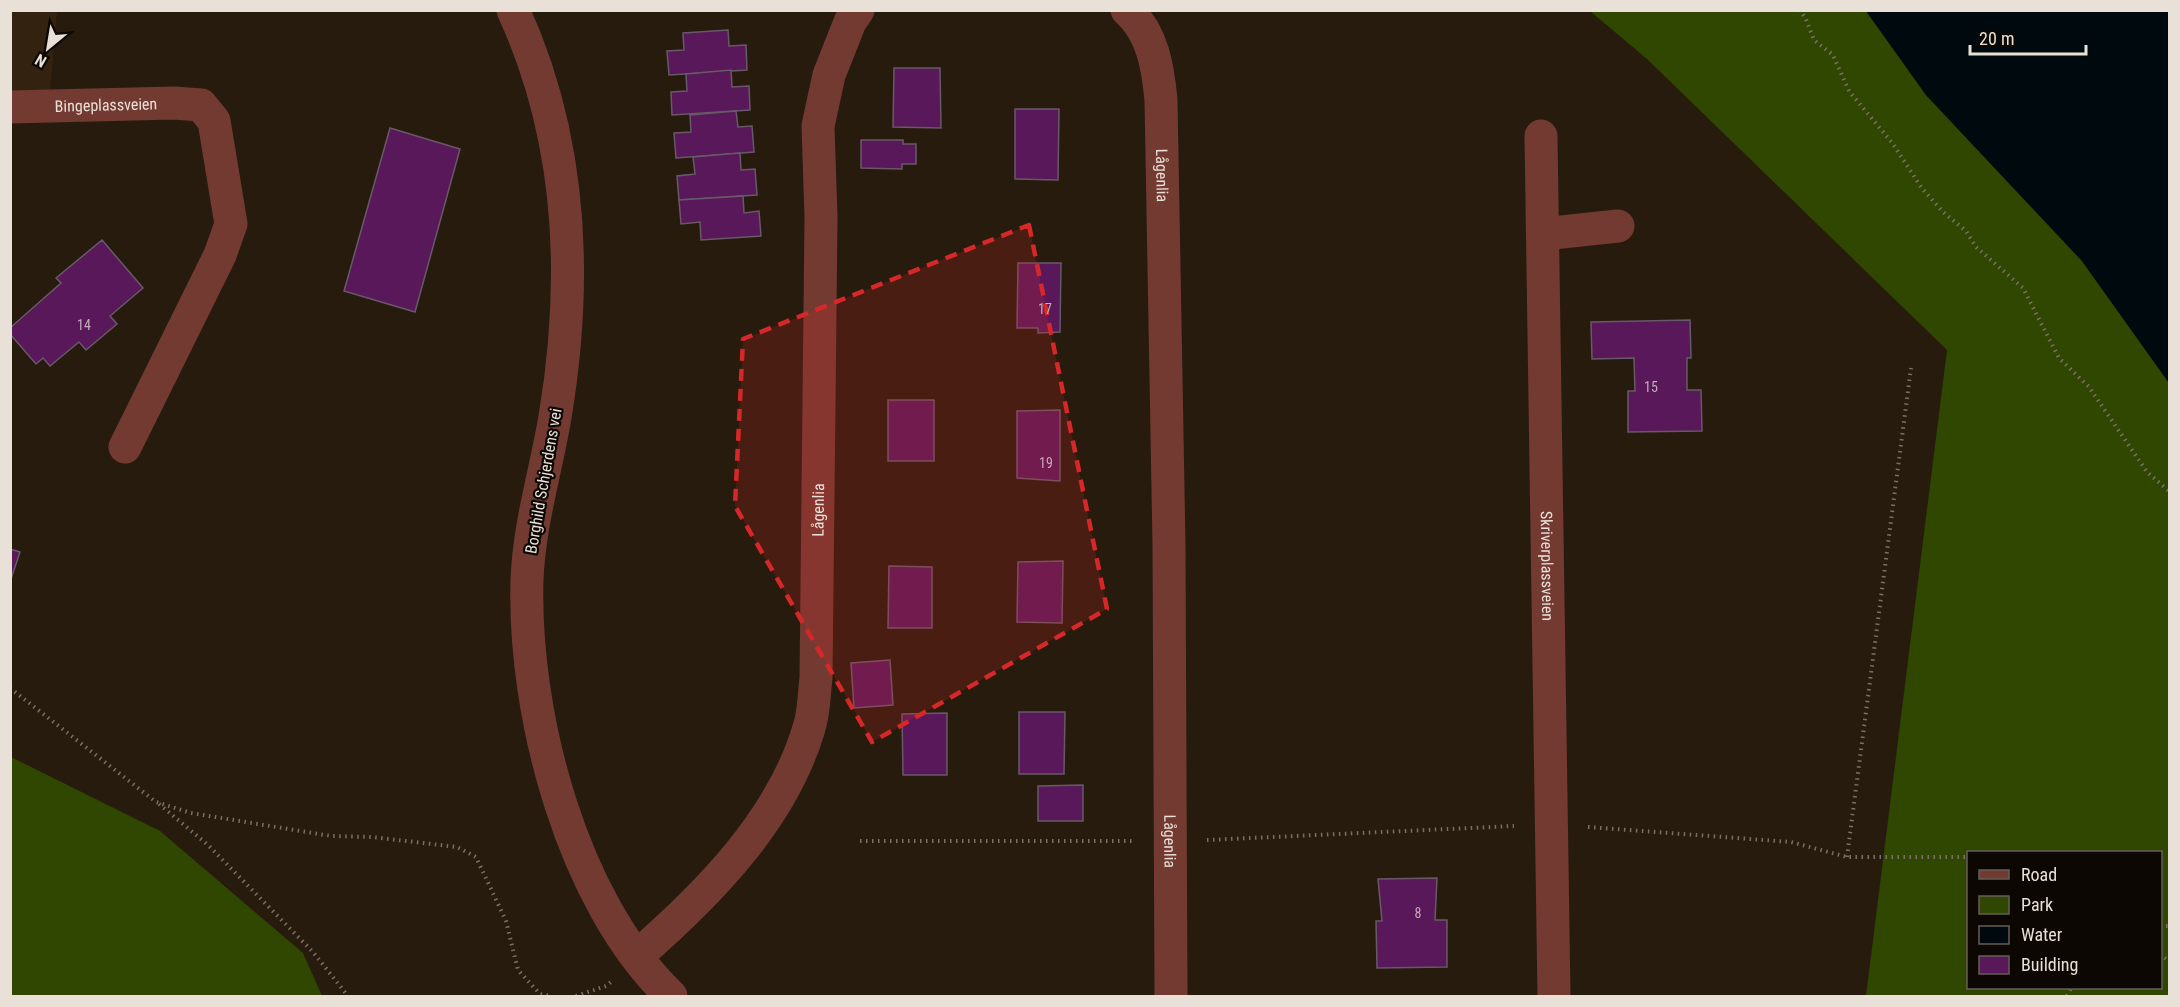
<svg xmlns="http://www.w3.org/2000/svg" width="2180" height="1007" font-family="'Roboto Condensed',sans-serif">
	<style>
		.built { fill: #332210 }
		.green { fill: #304702; fill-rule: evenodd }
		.water { fill: #000a0e }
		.building { fill: #581859; stroke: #685968; stroke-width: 1.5 }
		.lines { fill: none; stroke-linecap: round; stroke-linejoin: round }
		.path { stroke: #7a7065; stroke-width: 4; stroke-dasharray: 1.5 4.5; stroke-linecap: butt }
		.minor { stroke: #733a31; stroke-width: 33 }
		.marked { fill: #d62828; fill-opacity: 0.2; stroke: #d62828; stroke-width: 4.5; stroke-dasharray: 12 8; stroke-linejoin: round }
		.labels { text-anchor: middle; stroke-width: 4.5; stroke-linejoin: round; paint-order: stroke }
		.number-label { font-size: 14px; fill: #c5aeb8 }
		.street-label { font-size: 16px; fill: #e9e0d8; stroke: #0c0703 }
	</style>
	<rect width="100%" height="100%" fill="#271b0e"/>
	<polygon class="built" points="11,11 57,11 50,91 11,90"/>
	<g class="green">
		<path d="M1590,11H1866L1926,95L2082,261L2169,383V996H1866L1947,350L1647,59ZM1968,852H2160V988H1968Z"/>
		<polygon points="11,757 160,831 303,953 322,996 11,996"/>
	</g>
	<polygon class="water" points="1866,11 2169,11 2169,383 2082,261 1926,95"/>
	<g class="building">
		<polygon points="728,30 729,46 746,45 747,70 669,75 667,51 684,50 683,33"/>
		<polygon points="894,68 940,68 941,128 893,127"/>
		<polygon points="731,70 732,87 749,86 750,110 672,115 671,92 687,91 686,74"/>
		<polygon points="1015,109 1059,109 1058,180 1015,179"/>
		<polygon points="736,111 738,127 752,126 754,152 676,158 674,133 691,132 690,115"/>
		<polygon points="390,128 460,149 415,312 344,291"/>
		<polygon points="861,140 903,140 903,144 916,144 916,164 902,164 902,169 861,168"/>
		<polygon points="740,153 741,170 755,169 757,195 679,200 677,176 695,174 693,157"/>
		<polygon points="743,196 744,213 759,211 761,236 701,240 700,222 681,224 679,200"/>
		<polygon points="102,240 143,288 110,316 117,324 86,350 79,342 50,366 43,358 36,364 10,334 10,328 61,283 56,278"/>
		<polygon points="1018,263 1061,263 1060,332 1038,333 1038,328 1017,328"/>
		<polygon points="1690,320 1691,358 1687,358 1687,390 1701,390 1702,431 1628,432 1628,391 1635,391 1634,358 1592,359 1591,322"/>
		<rect x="888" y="400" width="46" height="61"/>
		<polygon points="1060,410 1060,481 1017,478 1017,411"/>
		<polygon points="10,549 20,552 10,582"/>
		<polygon points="1063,561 1062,623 1017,622 1018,562"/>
		<polygon points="889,566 932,567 932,628 888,628"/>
		<polygon points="890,660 893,705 854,708 851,663"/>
		<polygon points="1019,712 1065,712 1064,774 1019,774"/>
		<polygon points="947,713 947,775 903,775 902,714"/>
		<polygon points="1083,785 1083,821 1038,821 1038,786"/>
		<polygon points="1437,878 1435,920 1447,920 1447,967 1377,968 1376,921 1382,921 1378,879"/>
	</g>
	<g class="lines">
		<g class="path">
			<polyline points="1799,10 1805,17 1814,40 1833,55 1849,91 1893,144 1921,187 1943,212 1966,231 1976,247 2023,288 2059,358 2089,387 2147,472 2170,492"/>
			<polyline points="10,688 156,802 191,813 331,836 372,837 457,847 476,857 506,921 518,970 540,994 550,996"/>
			<polyline points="159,804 208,845 313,952 348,996"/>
			<polyline points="1588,827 1791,842 1847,857 1968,857"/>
			<polyline points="1207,840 1514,826"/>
			<polyline points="860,841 1134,841"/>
			<polyline points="1847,857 1911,368"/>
			<polyline points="2160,926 2170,926"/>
			<polyline points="2160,954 2170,962"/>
			<polyline points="576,996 606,986 611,982"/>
			<polyline points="2067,996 2071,988"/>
		</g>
		<g class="minor">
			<path d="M513,10C572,138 578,279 555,417C546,471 529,524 527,580C523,714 572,902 671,996"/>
			<path id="s1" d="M1127,10C1153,33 1158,68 1161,100L1169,545L1171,996"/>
			<path id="s2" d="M10,107L174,103L201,105L214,121L231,224L220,255L125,447"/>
			<path id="s3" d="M1541,136L1554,996"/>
			<polyline points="1543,234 1618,226"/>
			<path id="s4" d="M637,956C707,895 782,820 809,728C814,713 814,694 816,678L821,217L818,126L829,75L850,22L858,10"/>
		</g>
	</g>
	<path class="marked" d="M1029,225L1107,609L872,742L735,506L743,339Z"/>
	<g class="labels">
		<g class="number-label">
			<text x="1045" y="314">17</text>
			<text x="84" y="330">14</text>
			<text x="1651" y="392">15</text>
			<text x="1046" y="468">19</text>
			<text x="1418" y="918">8</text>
		</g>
		<g class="street-label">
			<text dy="6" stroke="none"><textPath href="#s2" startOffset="96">Bingeplassveien</textPath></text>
			<text dy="6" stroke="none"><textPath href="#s1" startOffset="174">Lågenlia</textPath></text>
			<text transform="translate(543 481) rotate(-80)" y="6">Borghild Schjerdens vei</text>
			<text dy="6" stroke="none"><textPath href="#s4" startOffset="508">Lågenlia</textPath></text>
			<text dy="6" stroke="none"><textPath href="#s3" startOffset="430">Skriverplassveien</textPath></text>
			<text dy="6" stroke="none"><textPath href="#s1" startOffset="840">Lågenlia</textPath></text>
		</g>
	</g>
	<rect width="2180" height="1007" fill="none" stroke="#e9e0d8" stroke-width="24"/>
	<rect x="1967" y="851" width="195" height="138" fill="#0c0703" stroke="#645e58" stroke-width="1.5"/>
	<rect x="1979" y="870" width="30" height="9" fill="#733a31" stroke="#645e58" stroke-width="1.5"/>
	<text x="2021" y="881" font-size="18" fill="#e9e0d8">Road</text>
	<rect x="1979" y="896" width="30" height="18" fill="#304702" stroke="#645e58" stroke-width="1.5"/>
	<text x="2021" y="911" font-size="18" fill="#e9e0d8">Park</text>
	<rect x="1979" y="926" width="30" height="18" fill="#000a0e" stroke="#645e58" stroke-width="1.5"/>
	<text x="2021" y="941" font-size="18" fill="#e9e0d8">Water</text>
	<rect x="1979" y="956" width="30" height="18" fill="#581859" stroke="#645e58" stroke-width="1.5"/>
	<text x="2021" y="971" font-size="18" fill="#e9e0d8">Building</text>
	<g transform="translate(48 48) rotate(210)" stroke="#0c0703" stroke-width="4.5" paint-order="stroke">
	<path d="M0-4.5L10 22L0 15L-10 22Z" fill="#e9e0d8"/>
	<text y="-9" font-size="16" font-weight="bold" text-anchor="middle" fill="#e9e0d8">N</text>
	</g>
	<path d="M1970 45v9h116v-9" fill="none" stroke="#e9e0d8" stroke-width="3"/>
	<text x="1979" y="45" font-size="18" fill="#e9e0d8" stroke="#0c0703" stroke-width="4.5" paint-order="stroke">20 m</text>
</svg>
